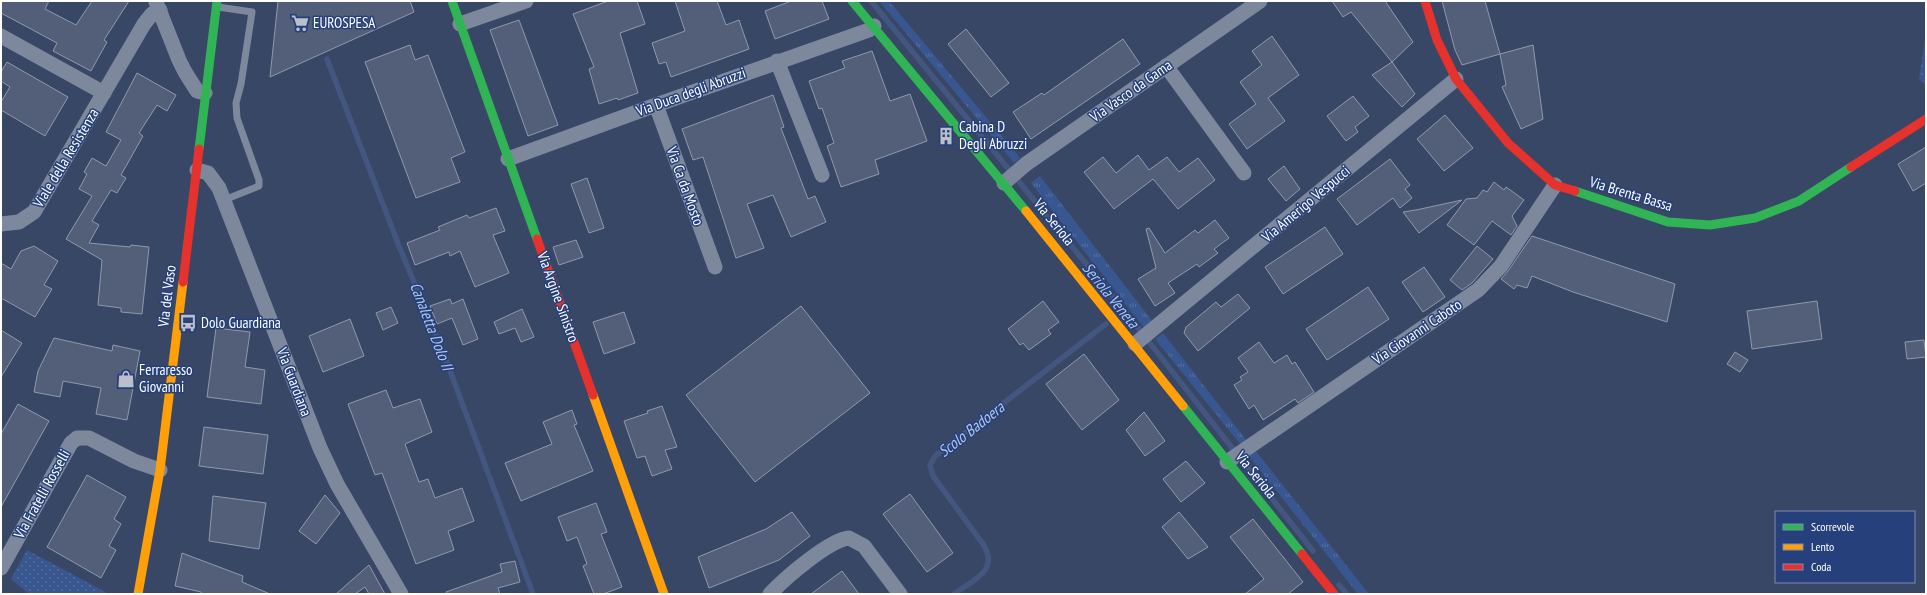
<svg xmlns="http://www.w3.org/2000/svg" width="1927" height="595" font-family="'PT Sans Narrow',sans-serif">
	<style>
		.grass { fill: url(#grass-tufts) }
		.park { fill: url(#park-dots) }
		.lines { fill: none; stroke-linecap: round; stroke-linejoin: round }
		.stream { stroke: #435680; stroke-width: 5.5 }
		.building { fill: #535f78; stroke: #9099ac }
		.lane { stroke: #7d889d; stroke-width: 7 }
		.street { stroke: #7d889d; stroke-width: 15 }
		.fast { stroke: #30b455; stroke-width: 9 }
		.slow { stroke: #ff9f0a; stroke-width: 9 }
		.jam { stroke: #e5322d; stroke-width: 9 }
		.labels { text-anchor: middle; stroke-width: 3; stroke-linejoin: round; paint-order: stroke }
		.poi-label { font-size: 15px; fill: #fff; stroke: #25407a; text-anchor: start }
		.street-label { font-size: 15px; fill: #fff; stroke: #25407a }
		.water-label { font-size: 16px; font-style: italic; fill: #b2c6ec; stroke: #25407a }
	</style>
	<defs>
		<pattern id="grass-tufts" width="24" height="20" patternUnits="userSpaceOnUse"><rect width="24" height="20" fill="#385690"/><path d="M3 7l-1-3M5 7V3M7 7l1-3M15 17l-1-3M17 17v-4M19 17l1-3" fill="none" stroke="#566fa1"/></pattern>
		<pattern id="park-dots" width="8" height="8" patternUnits="userSpaceOnUse"><rect width="8" height="8" fill="#385690"/><path d="M2 2h.1M6 6h.1" fill="none" stroke="#566fa1" stroke-width="1.8" stroke-linecap="round"/></pattern>
	</defs>
	<rect width="100%" height="100%" fill="#394766"/>
	<g class="grass">
		<polygon points="879,1 889,1 1020,158 1014,163"/>
		<polygon points="1040,176 1153,322 1145,329 1031,183"/>
		<polygon points="1163,333 1247,441 1241,445 1155,339"/>
		<polygon points="1255,450 1369,594 1358,594 1248,455"/>
	</g>
	<g class="park">
		<polygon points="1926,33 1926,85 1919,79"/>
		<polygon points="27,550 109,594 29,594 11,579"/>
	</g>
	<g class="lines">
		<g class="stream">
			<polyline points="871,1 1124,310 1313,551"/>
			<polyline points="327,59 399,246 445,357 533,594"/>
			<polyline points="1339,585 1347,594"/>
			<path d="M954,594C973,580 1000,571 983,544L933,476L930,465L935,456L1106,324"/>
		</g>
	</g>
	<g class="building">
		<polygon points="1,1 49,1 45,9 76,25 92,1 129,1 104,40 107,42 91,71 53,51 57,43 1,13"/>
		<polygon points="278,1 410,1 414,12 270,77"/>
		<polygon points="608,1 637,1 645,24 620,33 638,93 618,100 617,98 599,104 589,69 594,67 573,14"/>
		<polygon points="675,1 717,1 726,25 739,20 749,49 671,77 666,62 659,64 652,43 685,31"/>
		<polygon points="791,1 822,1 829,19 775,39 765,11"/>
		<polygon points="1332,1 1385,1 1413,42 1392,62 1351,12 1343,17"/>
		<polygon points="1442,1 1485,1 1500,54 1462,65 1455,50"/>
		<polygon points="519,20 558,125 528,136 490,30"/>
		<polygon points="966,29 1009,83 991,97 948,44"/>
		<polygon points="1272,36 1299,75 1268,98 1285,121 1247,149 1229,124 1256,104 1240,82 1262,65 1252,51"/>
		<polygon points="1123,39 1140,64 1031,139 1013,112 1042,93 1044,95"/>
		<polygon points="410,45 415,60 428,55 465,152 451,158 460,182 416,198 365,62"/>
		<polygon points="1533,45 1543,119 1521,129 1502,87 1506,85 1500,54"/>
		<polygon points="872,51 890,101 910,94 927,141 875,160 879,174 841,187 827,146 834,143 822,108 819,109 809,81 845,68 842,61"/>
		<polygon points="7,62 68,97 45,136 1,110 1,102 10,87 1,81 1,72"/>
		<polygon points="1392,62 1415,94 1402,107 1372,75"/>
		<polygon points="137,73 176,95 167,111 157,105 139,133 143,136 121,175 126,178 117,193 111,190 92,221 99,225 89,243 130,247 131,245 149,247 142,314 121,312 121,308 98,305 102,260 66,239 92,196 79,189 87,174 84,172 92,158 106,166 121,140 106,132"/>
		<polygon points="773,95 784,127 781,128 808,199 815,196 826,222 791,237 773,195 747,204 764,248 736,258 703,157 693,160 682,129"/>
		<polygon points="1353,96 1369,116 1355,127 1358,132 1346,141 1327,116"/>
		<polygon points="1445,115 1473,148 1444,171 1417,139"/>
		<polygon points="1926,147 1926,183 1913,191 1898,164"/>
		<polygon points="1138,155 1149,170 1167,157 1179,172 1198,158 1215,180 1178,209 1153,179 1114,209 1084,172 1103,157 1116,173"/>
		<polygon points="1390,159 1410,185 1405,189 1412,198 1400,208 1393,198 1357,225 1337,199"/>
		<polygon points="1284,166 1300,189 1286,201 1268,179"/>
		<polygon points="587,178 604,228 589,233 571,184"/>
		<polygon points="1494,182 1504,190 1506,187 1524,200 1512,216 1517,226 1511,235 1492,221 1474,245 1447,225 1466,199 1477,198 1483,190 1487,192"/>
		<polygon points="1462,200 1419,233 1403,212 1416,210"/>
		<polygon points="496,208 505,231 493,235 509,273 475,287 460,251 450,256 449,252 415,265 407,243 440,230 438,227 467,215 469,218"/>
		<polygon points="1215,220 1229,238 1214,249 1218,253 1199,267 1197,264 1168,283 1175,293 1155,306 1138,279 1156,268 1146,229 1149,228 1165,253 1195,230 1198,233"/>
		<polygon points="1325,227 1343,254 1283,294 1265,267"/>
		<polygon points="1532,236 1675,284 1667,322 1573,292 1532,276 1527,288 1517,285 1514,289 1501,279 1508,271"/>
		<polygon points="576,240 583,257 559,265 553,247"/>
		<polygon points="34,246 58,261 44,285 52,289 35,317 1,298 1,263 11,269 21,251"/>
		<polygon points="1477,246 1493,259 1472,283 1462,290 1450,280"/>
		<polygon points="1424,267 1445,297 1423,312 1402,282"/>
		<polygon points="1368,287 1389,319 1327,360 1306,329"/>
		<polygon points="1238,294 1250,308 1198,351 1184,333 1186,327 1216,302 1221,307"/>
		<polygon points="450,299 452,304 463,299 478,339 463,345 452,318 437,324 430,306"/>
		<polygon points="1043,301 1059,322 1048,330 1051,334 1029,350 1023,343 1020,345 1008,329"/>
		<polygon points="1817,301 1822,339 1752,349 1747,311"/>
		<polygon points="801,306 870,393 755,482 686,395"/>
		<polygon points="391,307 398,323 383,330 376,313"/>
		<polygon points="522,309 534,337 521,342 515,328 499,334 494,322"/>
		<polygon points="624,312 635,343 604,354 593,322"/>
		<polygon points="350,319 364,356 323,372 309,336"/>
		<polygon points="216,328 250,332 245,367 265,370 261,404 207,397"/>
		<polygon points="1,330 22,343 1,377"/>
		<polygon points="54,338 112,351 113,345 140,351 127,420 96,414 101,388 63,381 60,397 34,392 38,371"/>
		<polygon points="1924,340 1926,357 1907,359 1905,342"/>
		<polygon points="1259,342 1274,363 1287,355 1292,364 1295,362 1314,392 1298,403 1295,399 1263,420 1254,405 1249,409 1234,385 1242,380 1240,377 1248,372 1238,358"/>
		<polygon points="1735,352 1748,360 1740,372 1727,364"/>
		<polygon points="1084,354 1119,400 1082,430 1046,384"/>
		<polygon points="386,390 393,408 420,399 432,432 405,444 419,482 428,479 435,498 462,488 474,521 448,531 454,550 416,564 382,473 375,475 348,404"/>
		<polygon points="18,404 49,421 1,507 1,434"/>
		<polygon points="662,406 677,447 665,450 672,469 652,476 645,456 637,458 624,421 648,413 647,411"/>
		<polygon points="572,410 577,424 574,425 593,471 521,501 505,463 552,444 543,422"/>
		<polygon points="1144,412 1165,441 1145,456 1126,430"/>
		<polygon points="204,427 268,435 263,474 199,466"/>
		<polygon points="1186,461 1205,483 1181,502 1163,479"/>
		<polygon points="87,475 126,497 114,519 121,524 109,546 116,550 101,578 47,547"/>
		<polygon points="910,494 953,553 927,572 883,514"/>
		<polygon points="325,495 340,513 316,544 299,531"/>
		<polygon points="213,496 266,503 259,549 209,541"/>
		<polygon points="596,503 607,532 601,534 622,587 603,594 594,594 583,566 587,564 577,537 567,541 558,517"/>
		<polygon points="792,512 810,536 779,560 709,588 698,557 766,529"/>
		<polygon points="1179,512 1208,547 1188,559 1162,527"/>
		<polygon points="1253,519 1303,582 1288,594 1245,594 1264,579 1230,537"/>
		<polygon points="182,553 243,576 242,582 270,594 201,594 201,592 175,586"/>
		<polygon points="515,561 520,582 498,588 500,594 447,594 446,592 502,572 500,564"/>
		<polygon points="369,565 385,594 369,594 365,587 355,594 336,594"/>
		<polygon points="842,571 859,594 811,594"/>
	</g>
	<g class="lines">
		<polyline class="lane" points="218,7 252,12 241,84 236,103 237,118 259,180 259,186 224,200"/>
		<g class="street">
			<polyline points="156,2 179,60 185,72 197,91 205,93"/>
			<polyline points="460,24 526,1"/>
			<polyline points="1,36 104,93"/>
			<polyline points="777,61 822,175"/>
			<polyline points="1166,66 1244,173"/>
			<polyline points="656,105 715,267"/>
			<polyline points="508,159 656,105 869,30 874,26"/>
			<polyline points="197,170 208,173 219,188 320,448 337,484 401,594"/>
			<polyline points="1004,183 1026,164 1260,1"/>
			<polyline points="1,224 19,222 34,212 144,24 152,14 160,10"/>
			<polyline points="1135,344 1456,79"/>
			<polyline points="1227,462 1478,290 1501,266 1555,185"/>
			<polyline points="1,568 71,443 77,438 89,438 134,461 160,470"/>
			<path d="M770,594C785,578 829,540 849,538L864,546L900,594"/>
		</g>
		<g class="fast">
			<polyline points="452,1 537,239"/>
			<polyline points="852,1 1026,211"/>
			<polyline points="199,149 217,1"/>
			<polyline points="1575,191 1668,222 1710,225 1755,218 1799,201 1851,167"/>
			<polyline points="1183,406 1302,554"/>
		</g>
		<g class="slow">
			<polyline points="1026,211 1183,406"/>
			<polyline points="593,395 664,594"/>
			<polyline points="138,594 160,470 183,282"/>
		</g>
		<g class="jam">
			<polyline points="1425,1 1437,40 1456,79 1508,143 1555,185 1575,191"/>
			<polyline points="1851,167 1926,119"/>
			<polyline points="537,239 593,395"/>
			<polyline points="183,282 199,149"/>
			<polyline points="1302,554 1334,594"/>
		</g>
	</g>
	<defs>
		<g id="supermarket-bare" transform="scale(1.38)"><path d="M-6-5.5h2.5l.6 2H6L4.5 2H-2.5L-4.4-4H-6ZM-1.5 3.2a1.3 1.3 0 1 0 .1 0ZM3 3.2a1.3 1.3 0 1 0 .1 0Z" fill="#babfc9" stroke="#25407a" stroke-width="2.5" paint-order="stroke"/></g>
		<g id="building-bare" transform="scale(1.38)"><path d="M-4-6H4V6H1V3H-1V6H-4ZM-2.5-4.3h1.7v1.8h-1.7ZM.8-4.3h1.7v1.8H.8ZM-2.5-1h1.7V.8h-1.7ZM.8-1h1.7V.8H.8Z" fill="#babfc9" stroke="#25407a" stroke-width="2.5" paint-order="stroke"/></g>
		<g id="bus-bare" transform="scale(1.38)"><path d="M-5-6H5V4H4V6H2V4H-2V6H-4V4H-5ZM-3.5-4V0h7V-4ZM-3.5 1.2v1.5H-2V1.2ZM2 1.2v1.5H3.5V1.2Z" fill="#babfc9" stroke="#25407a" stroke-width="2.5" paint-order="stroke"/></g>
		<g id="shop-bare" transform="scale(1.38)"><path d="M-5-2.5h2.3a2.7 3.5 0 0 1 5.4 0H5L5.5 6h-11ZM-1.5-2.5h3a1.5 2.3 0 0 0-3 0Z" fill="#babfc9" stroke="#25407a" stroke-width="2.5" paint-order="stroke"/></g>
	</defs>
	<g fill-rule="evenodd">
		<use href="#supermarket-bare" x="300" y="23"/>
		<use href="#building-bare" x="946" y="136"/>
		<use href="#bus-bare" x="188" y="323"/>
		<use href="#shop-bare" x="126" y="379"/>
	</g>
	<g class="labels">
		<g class="poi-label">
			<text x="313" y="28">EUROSPESA</text>
			<text x="959" y="132">Cabina D<tspan x="959" dy="17">Degli Abruzzi</tspan></text>
			<text x="201" y="328">Dolo Guardiana</text>
			<text x="139" y="375">Ferraresso<tspan x="139" dy="17">Giovanni</tspan></text>
		</g>
		<g class="street-label">
			<text transform="translate(1131 91) rotate(-35)" y="5">Via Vasco da Gama</text>
			<text transform="translate(691 92) rotate(-20)" y="5">Via Duca degli Abruzzi</text>
			<text transform="translate(66 158) rotate(-59)" y="5">Viale della Resistenza</text>
			<text transform="translate(685 186) rotate(70)" y="5">Via Ca da Mosto</text>
			<text transform="translate(1631 194) rotate(17)" y="5">Via Brenta Bassa</text>
			<text transform="translate(1306 204) rotate(-40)" y="5">Via Amerigo Vespucci</text>
			<text transform="translate(1054 222) rotate(51)" y="5">Via Seriola</text>
			<text transform="translate(167 296) rotate(-83)" y="5">Via del Vaso</text>
			<text transform="translate(558 297) rotate(70)" y="5">Via Argine Sinistro</text>
			<text transform="translate(1417 332) rotate(-34)" y="5">Via Giovanni Caboto</text>
			<text transform="translate(294 382) rotate(69)" y="5">Via Guardiana</text>
			<text transform="translate(1256 475) rotate(51)" y="5">Via Seriola</text>
			<text transform="translate(42 494) rotate(-61)" y="5">Via Fratelli Rosselli</text>
		</g>
		<g class="water-label">
			<text transform="translate(1111 295) rotate(51)" y="6">Seriola Veneta</text>
			<text transform="translate(432 326) rotate(69)" y="6">Canaletta Dolo II</text>
			<text transform="translate(971 429) rotate(-38)" y="6">Scolo Badoera</text>
		</g>
	</g>
	<rect width="1927" height="595" fill="none" stroke="#ffffff" stroke-width="4"/>
	<rect x="1775" y="511" width="140" height="72" fill="#25407a" stroke="#7c8caf"/>
	<rect x="1783" y="524" width="20" height="6" fill="#30b455" stroke="#7c8caf"/>
	<text x="1811" y="531" font-size="12" fill="#ffffff">Scorrevole</text>
	<rect x="1783" y="544" width="20" height="6" fill="#ff9f0a" stroke="#7c8caf"/>
	<text x="1811" y="551" font-size="12" fill="#ffffff">Lento</text>
	<rect x="1783" y="564" width="20" height="6" fill="#e5322d" stroke="#7c8caf"/>
	<text x="1811" y="571" font-size="12" fill="#ffffff">Coda</text>
</svg>
